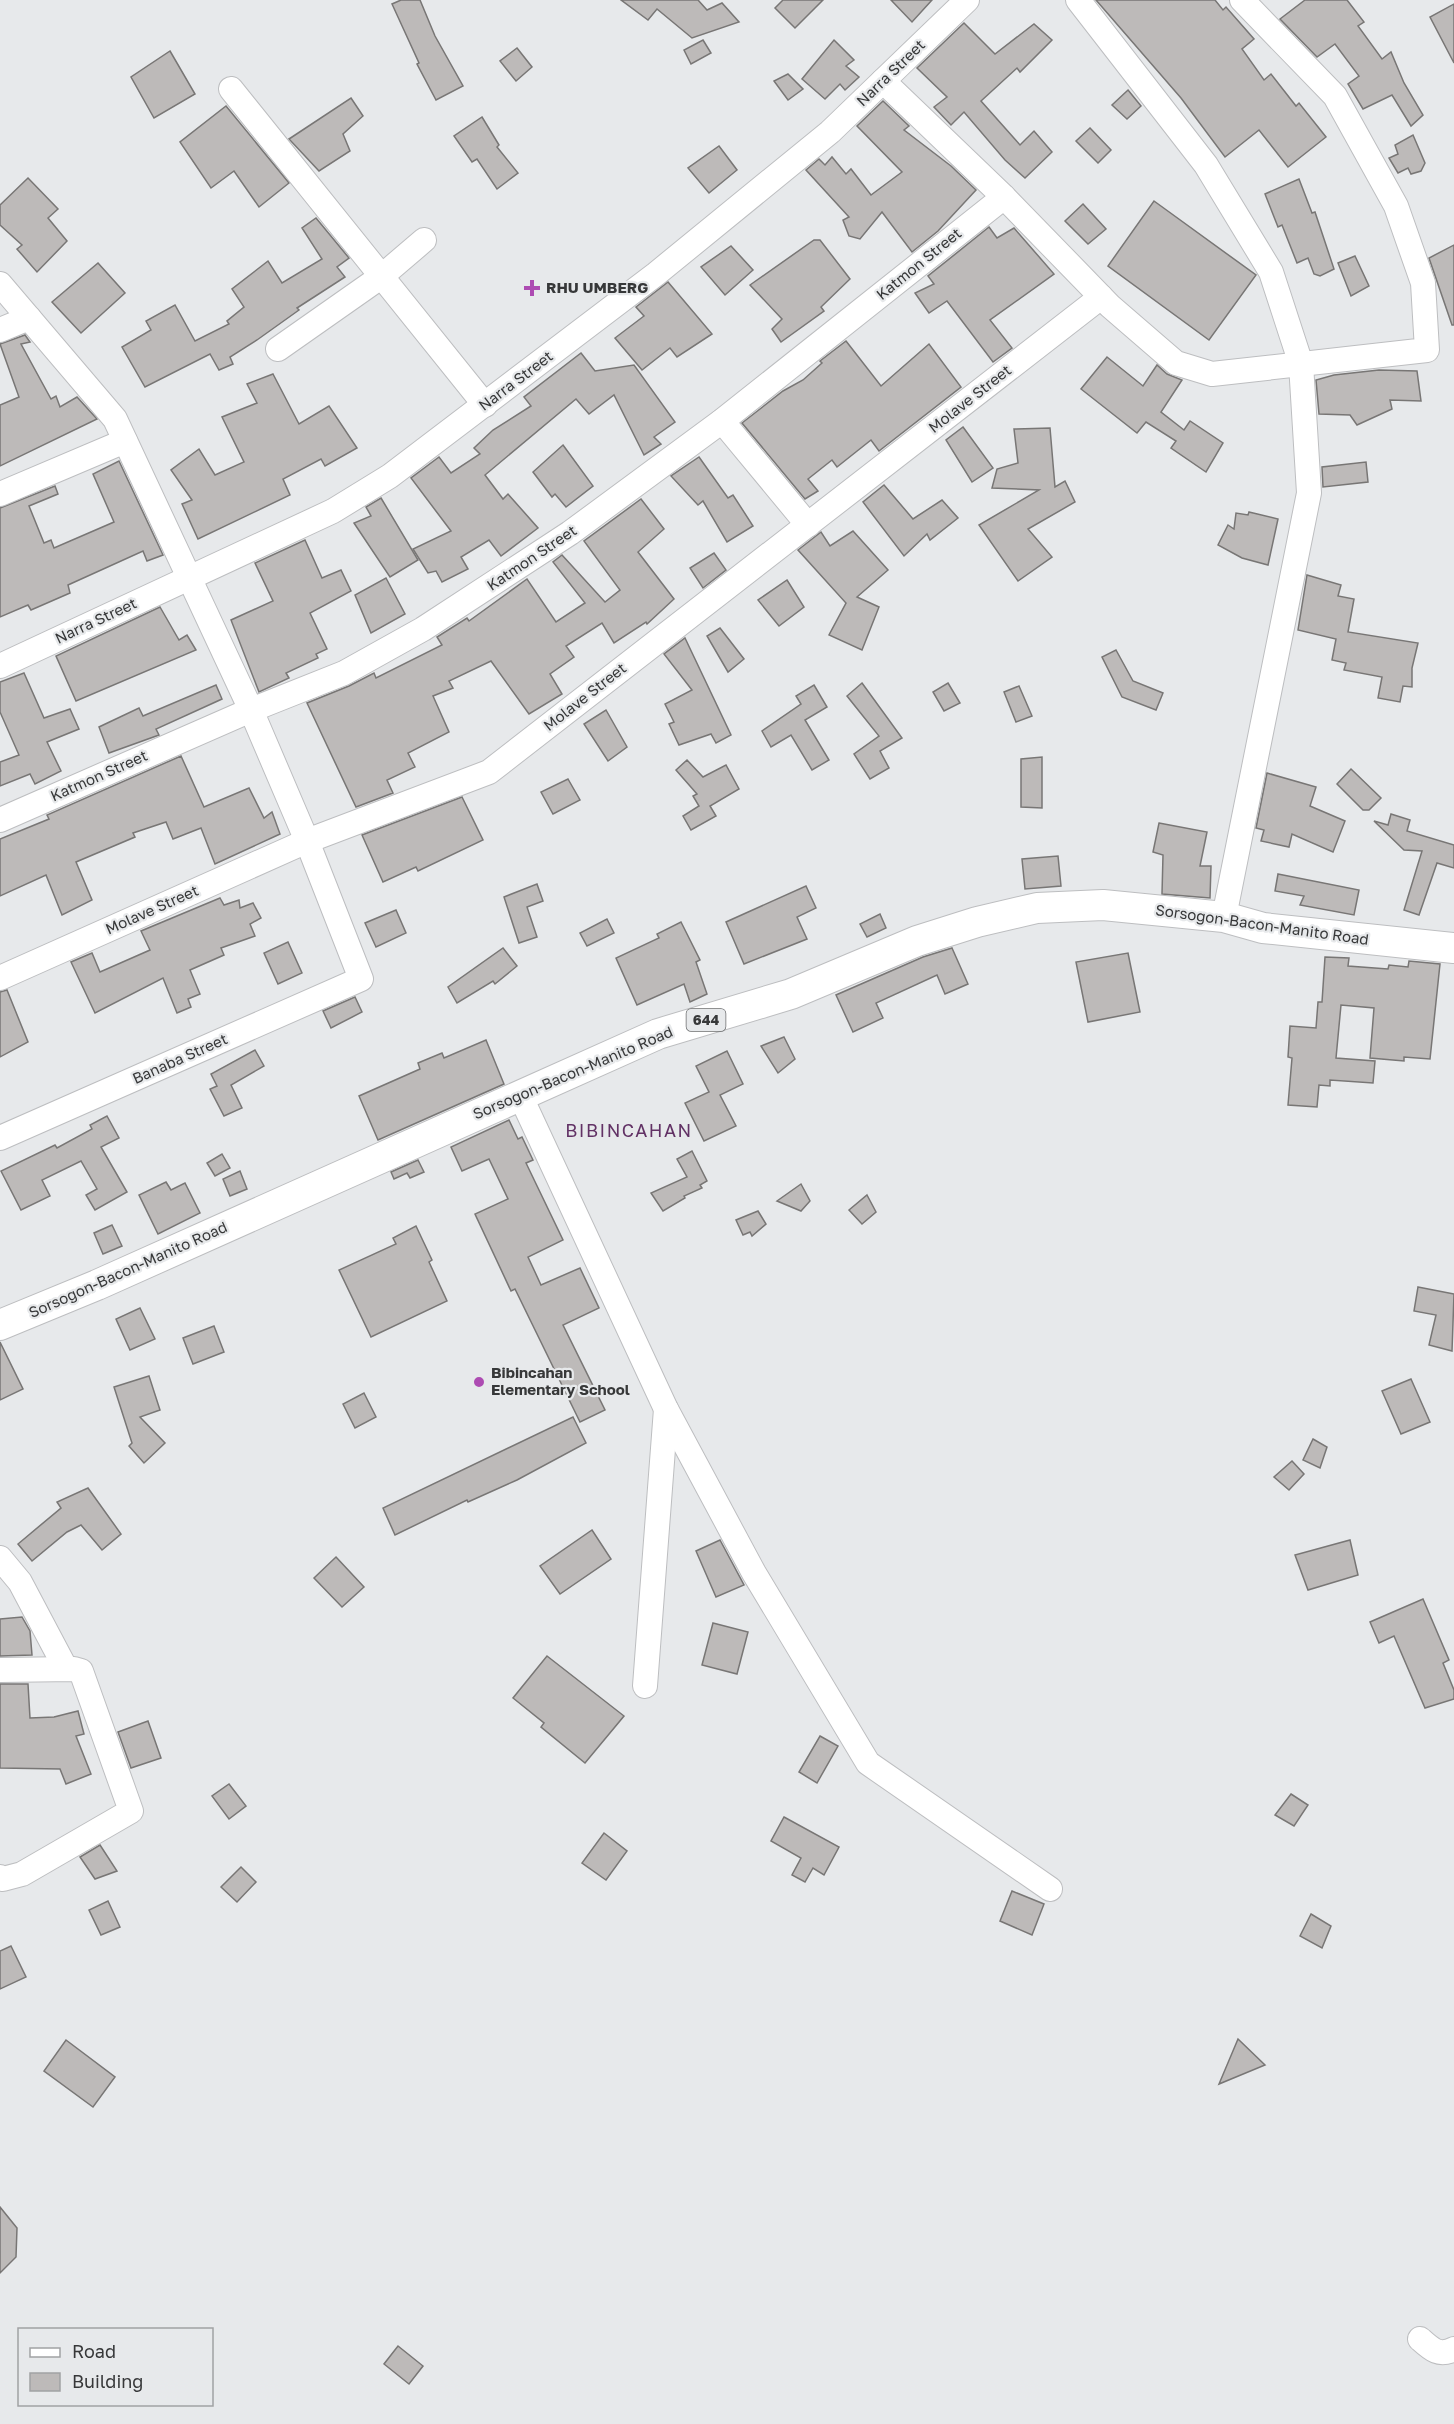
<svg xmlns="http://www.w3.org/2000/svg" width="1454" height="2424" font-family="'Golos Text',sans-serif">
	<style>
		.building { fill: #bdbab9; stroke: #787675; stroke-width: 1.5 }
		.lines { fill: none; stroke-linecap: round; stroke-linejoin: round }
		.minor-casing { stroke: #bdbec0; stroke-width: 26 }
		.major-casing { stroke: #bdbec0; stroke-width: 32 }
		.minor { stroke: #fff; stroke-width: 24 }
		.major { stroke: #fff; stroke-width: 30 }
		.poi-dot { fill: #ad4bb2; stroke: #e7e9eb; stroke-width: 2 }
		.labels { text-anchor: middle; stroke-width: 4.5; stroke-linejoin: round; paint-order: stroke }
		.shield { fill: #e7e9eb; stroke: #6c6d6e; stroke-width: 1.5 }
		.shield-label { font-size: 14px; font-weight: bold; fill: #373839 }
		.street-label { font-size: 15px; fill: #373839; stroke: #e7e9eb }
		.poi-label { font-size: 15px; font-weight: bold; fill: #373839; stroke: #e7e9eb; text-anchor: start }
		.quarter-label { font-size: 18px; letter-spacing: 1.5px; fill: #623265; stroke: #e7e9eb }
	</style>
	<rect width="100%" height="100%" fill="#e7e9eb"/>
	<g class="building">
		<polygon points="401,0 420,0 435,36 463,86 436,100 417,64 419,63 392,4"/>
		<polygon points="621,0 698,0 707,10 722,3 739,22 692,38 657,9 648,20"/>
		<polygon points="783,0 823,0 795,28 775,8"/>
		<polygon points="891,0 932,0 912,22"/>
		<polygon points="1096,0 1215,0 1223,10 1226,7 1254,39 1242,49 1264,80 1271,74 1296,106 1299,103 1326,137 1288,167 1259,130 1225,157 1181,98"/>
		<polygon points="1305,0 1347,0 1364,22 1358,26 1382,59 1391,52 1404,83 1423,115 1411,126 1392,95 1363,109 1348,84 1359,76 1335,44 1317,57 1280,19"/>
		<polygon points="1454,4 1454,63 1430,17"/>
		<polygon points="964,23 995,54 1034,24 1052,40 1020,72 1017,68 981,101 1020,145 1034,131 1052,152 1025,178 1005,160 964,112 951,125 934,107 947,97 917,68"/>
		<polygon points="703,40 711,53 691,64 684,50"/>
		<polygon points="834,40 854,60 846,66 859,77 845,90 840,84 825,99 802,79"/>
		<polygon points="517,48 532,67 516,81 500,61"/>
		<polygon points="170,51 195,94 154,118 131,77"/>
		<polygon points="788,74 803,89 788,100 774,81"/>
		<polygon points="1128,90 1141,106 1127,119 1112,105"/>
		<polygon points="351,98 363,116 343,134 350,151 319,171 289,139"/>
		<polygon points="883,101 909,126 904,130 951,166 976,190 938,231 912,252 882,212 860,239 849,236 843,220 849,217 806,170 819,159 825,165 832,157 846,174 851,169 871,195 902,172 857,126"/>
		<polygon points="226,106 289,183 259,207 234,171 211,188 180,142"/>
		<polygon points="482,117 499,145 497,147 518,173 497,189 477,159 472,162 454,136"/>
		<polygon points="1090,128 1111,150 1098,163 1076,141"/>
		<polygon points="1413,135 1425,163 1421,171 1411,174 1408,168 1398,173 1389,158 1398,154 1395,145"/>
		<polygon points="719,146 737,170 709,193 688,168"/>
		<polygon points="28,178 58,209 48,218 67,241 37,272 17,249 22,245 0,225 0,205"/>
		<polygon points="1299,179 1312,213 1315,212 1334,269 1320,276 1314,274 1308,258 1297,263 1282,225 1278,227 1265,194"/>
		<polygon points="1154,201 1256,275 1209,340 1108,266"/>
		<polygon points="1083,204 1106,229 1088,244 1065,221"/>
		<polygon points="316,218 349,258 337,267 345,277 297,308 299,310 257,340 230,357 233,364 219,370 210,354 145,387 122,347 151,330 146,321 175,305 195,341 229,324 227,321 244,307 232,289 268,261 282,283 322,259 302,228"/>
		<polygon points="989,227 997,238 1014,228 1054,274 990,320 1012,348 993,362 947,301 929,313 915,293 934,284 928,276"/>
		<polygon points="814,240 820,240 850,279 821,307 824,311 781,342 772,329 782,319 750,285"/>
		<polygon points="1454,245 1454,325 1452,325 1429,258"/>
		<polygon points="731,246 753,270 725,295 701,267"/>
		<polygon points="1355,256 1369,286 1351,296 1338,263"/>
		<polygon points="98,263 125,293 81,333 52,302"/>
		<polygon points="668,282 712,334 677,357 670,348 642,370 615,338 644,316 636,307"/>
		<polygon points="25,335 30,342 21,344 51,399 56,396 60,407 77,397 97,419 0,466 0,405 19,397 0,344"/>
		<polygon points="846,341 881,386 929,344 961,387 879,451 871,440 837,467 832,460 808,479 818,491 805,499 742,423 783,391 803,380 822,363 820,361"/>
		<polygon points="581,353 595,371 634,365 675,422 654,437 661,444 644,455 614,395 589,414 576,399 485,475 503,499 508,494 538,528 501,556 489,540 461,557 468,569 442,582 436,571 428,573 413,549 451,531 411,478 439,457 451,473 480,454 474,448 493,430 531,406 524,397"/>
		<polygon points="1107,357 1143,386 1157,365 1167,374 1182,380 1161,412 1184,430 1190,421 1223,443 1206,472 1171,448 1176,441 1146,422 1137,433 1081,389"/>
		<polygon points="1379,370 1417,371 1421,401 1390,400 1392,409 1357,425 1350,415 1319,414 1316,380 1334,375"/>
		<polygon points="273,374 299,424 329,406 357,448 325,466 321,459 283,479 290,495 198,539 182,504 192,500 171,470 199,449 215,475 244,462 222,417 257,403 247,384"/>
		<polygon points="963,427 993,468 972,482 946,440"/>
		<polygon points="1050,428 1055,487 1065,481 1075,502 1028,529 1052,557 1018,581 979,525 1039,490 992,488 997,469 1018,463 1014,429"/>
		<polygon points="563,445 593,486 566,507 555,494 552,497 533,472"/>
		<polygon points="699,457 728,498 733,495 753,526 727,542 703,501 698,505 671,476"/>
		<polygon points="119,461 163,555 147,561 143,551 68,585 70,593 31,610 28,605 0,617 0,508 55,486 58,494 29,506 44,543 51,540 54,548 114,522 93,474"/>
		<polygon points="1366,462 1368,482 1323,487 1322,467"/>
		<polygon points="884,485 913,519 942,500 958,518 930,540 927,534 904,556 863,502"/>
		<polygon points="381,498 418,560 390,577 354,523 371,516 366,507"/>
		<polygon points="641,499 664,529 638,552 674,599 647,624 646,622 614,643 602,623 566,646 574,657 550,674 562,694 529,714 491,661 449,681 453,688 433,696 449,732 408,753 415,767 387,780 393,793 356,807 307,703 349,686 374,673 376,678 442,645 437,637 467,618 469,621 527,579 556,622 585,603 553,562 562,555 605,602 620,590 584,541"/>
		<polygon points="1249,512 1278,519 1268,565 1242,558 1218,545 1228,525 1234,529 1236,513 1248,515"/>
		<polygon points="853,531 888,570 857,597 879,607 862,650 829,635 846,603 798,550 821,532 830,546"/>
		<polygon points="305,540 322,578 341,570 351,591 310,613 327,649 316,654 318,658 286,673 289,678 259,692 231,620 273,601 255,563"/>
		<polygon points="714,553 726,570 703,588 690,568"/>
		<polygon points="1307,575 1341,585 1338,596 1354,599 1348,632 1418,643 1412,668 1412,687 1403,686 1400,702 1378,698 1382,677 1344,670 1346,663 1332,660 1336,639 1298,630"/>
		<polygon points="386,578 405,614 371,633 355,595"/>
		<polygon points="787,580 804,607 779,626 758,600"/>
		<polygon points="160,607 179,640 187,635 196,650 76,701 56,656"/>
		<polygon points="720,628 744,659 728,672 707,636"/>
		<polygon points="685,638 731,735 716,743 711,734 679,745 669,724 674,722 665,704 692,690 664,654"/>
		<polygon points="1116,650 1133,681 1163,693 1156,710 1122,697 1102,657"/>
		<polygon points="24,673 44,718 70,709 79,729 47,742 61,771 35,784 30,774 0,786 0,762 19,755 0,712 0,682"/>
		<polygon points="862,683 902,738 880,751 889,768 870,779 854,754 879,736 847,696"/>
		<polygon points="948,683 960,703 944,711 933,692"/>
		<polygon points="216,685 222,699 156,729 159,735 109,753 99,727 139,708 143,716"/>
		<polygon points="814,685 827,707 805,720 829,760 812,770 791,735 771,747 762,731 801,704 796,696"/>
		<polygon points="1019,686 1032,716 1016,722 1004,692"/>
		<polygon points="606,710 627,747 608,761 584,724"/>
		<polygon points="181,756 204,807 249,788 264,818 272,812 280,834 215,864 201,828 173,839 166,822 133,833 135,837 76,862 92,900 62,915 46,875 0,896 0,839 49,819 47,815"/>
		<polygon points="1042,757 1042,808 1021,807 1021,759"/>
		<polygon points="687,760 703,777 726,765 739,789 710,806 716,816 691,830 683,816 699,806 693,796 697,794 676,770"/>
		<polygon points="1351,769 1381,798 1369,810 1363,810 1337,784"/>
		<polygon points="1267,773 1316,787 1310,806 1345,821 1333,852 1292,834 1289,847 1261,841 1264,830 1256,828"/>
		<polygon points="568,779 580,800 553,814 541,792"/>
		<polygon points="462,797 483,840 418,871 416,867 383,882 362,835"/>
		<polygon points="1391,814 1410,820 1407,831 1454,845 1454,868 1437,863 1419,915 1404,910 1422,851 1404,850 1374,821 1388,825"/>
		<polygon points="1159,823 1207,832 1200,866 1211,866 1210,898 1162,894 1163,855 1153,852"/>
		<polygon points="1058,856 1061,886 1025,889 1022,859"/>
		<polygon points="1278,874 1359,890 1354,915 1300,905 1304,896 1275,891"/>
		<polygon points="537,884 543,901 527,907 537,937 519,943 504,897"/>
		<polygon points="806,886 816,908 797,917 807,939 744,964 726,922"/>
		<polygon points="220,898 224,905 239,900 240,908 253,903 261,918 250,924 255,936 221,948 224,955 190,970 200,994 188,999 191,1007 177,1013 163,978 95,1013 71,962 92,953 100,972 150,950 141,931"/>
		<polygon points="396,910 406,933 376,947 365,923"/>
		<polygon points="880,914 886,928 867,937 860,924"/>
		<polygon points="607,919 614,933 587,946 580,933"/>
		<polygon points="681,922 700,960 696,962 707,994 690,1002 684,984 637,1005 616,958 659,938 657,934"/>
		<polygon points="288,942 302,973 278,984 264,953"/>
		<polygon points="503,948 517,966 495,984 493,981 457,1003 448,987"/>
		<polygon points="952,948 968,984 945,994 937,975 876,1003 883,1018 853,1032 836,995 923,957"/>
		<polygon points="1128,953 1140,1012 1088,1022 1076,962"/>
		<polygon points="1325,957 1349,958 1348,966 1388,969 1389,965 1408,967 1409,961 1440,964 1430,1059 1404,1057 1404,1061 1370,1058 1374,1008 1341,1005 1336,1058 1375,1061 1373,1083 1330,1080 1330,1086 1319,1085 1317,1107 1288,1105 1292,1058 1288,1057 1290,1026 1316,1028 1318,1002 1322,1002"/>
		<polygon points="7,990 28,1042 0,1057 0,992"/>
		<polygon points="355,997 362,1012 331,1028 323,1011"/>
		<polygon points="784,1037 795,1059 778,1073 761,1046"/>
		<polygon points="486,1040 504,1084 378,1140 359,1096 420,1069 418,1063 442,1053 444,1058"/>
		<polygon points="255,1050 264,1066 231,1085 242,1108 224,1116 210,1089 217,1086 211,1074"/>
		<polygon points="727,1051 743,1084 720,1095 736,1126 704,1141 685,1103 709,1092 696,1066"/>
		<polygon points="107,1116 119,1138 101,1147 127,1192 95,1210 86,1195 97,1189 81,1161 42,1180 50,1196 21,1210 1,1171 55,1145 57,1148 92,1129 90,1125"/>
		<polygon points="509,1120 518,1139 522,1137 533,1160 526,1163 563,1240 528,1257 541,1285 580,1268 599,1308 563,1325 605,1410 580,1422 515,1289 511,1291 475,1214 508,1199 489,1159 462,1171 451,1147"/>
		<polygon points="692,1151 707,1181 700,1185 702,1188 684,1196 685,1198 663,1211 651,1193 687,1177 677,1159"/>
		<polygon points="222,1154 230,1168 215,1176 207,1163"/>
		<polygon points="418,1160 424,1172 410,1178 407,1173 394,1179 391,1172"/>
		<polygon points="240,1171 247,1189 230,1196 223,1179"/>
		<polygon points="166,1182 171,1190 185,1183 200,1213 158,1234 139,1195"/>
		<polygon points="801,1184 810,1201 801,1211 777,1201"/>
		<polygon points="867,1195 876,1212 862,1224 849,1210"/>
		<polygon points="758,1211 766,1224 752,1236 750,1232 743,1235 736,1220"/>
		<polygon points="112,1225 122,1246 103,1254 94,1233"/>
		<polygon points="416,1226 432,1260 429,1262 447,1301 371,1337 339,1270 396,1244 393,1238"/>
		<polygon points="1418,1287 1454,1294 1452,1351 1429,1345 1436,1315 1414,1311"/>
		<polygon points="140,1308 155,1339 130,1350 116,1319"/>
		<polygon points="214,1326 224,1352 193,1364 183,1338"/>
		<polygon points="0,1342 23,1389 0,1400"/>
		<polygon points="149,1376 160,1410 140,1417 165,1443 144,1463 129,1446 132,1443 114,1387"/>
		<polygon points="1411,1379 1430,1422 1401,1434 1382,1391"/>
		<polygon points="364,1393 376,1417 355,1428 343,1404"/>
		<polygon points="573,1417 586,1443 517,1480 468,1502 467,1500 395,1535 383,1508"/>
		<polygon points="1313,1439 1327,1447 1320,1468 1303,1460"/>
		<polygon points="1292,1461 1304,1474 1289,1490 1274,1477"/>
		<polygon points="88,1488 121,1534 102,1550 81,1525 67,1532 32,1561 18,1544 61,1508 57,1502"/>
		<polygon points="592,1530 611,1559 560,1594 540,1566"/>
		<polygon points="720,1540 744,1585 716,1597 696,1551"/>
		<polygon points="1350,1540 1358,1575 1308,1590 1295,1555"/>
		<polygon points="336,1557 364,1587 342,1607 314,1578"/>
		<polygon points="1423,1599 1449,1660 1443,1663 1454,1690 1454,1699 1425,1708 1394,1636 1379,1643 1370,1622"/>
		<polygon points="22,1617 30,1631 32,1655 0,1656 0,1619"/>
		<polygon points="713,1623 748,1632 737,1674 702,1665"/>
		<polygon points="547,1656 624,1716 585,1763 541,1727 544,1723 513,1698"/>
		<polygon points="0,1684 28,1684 30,1718 54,1717 78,1711 84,1734 76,1736 91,1774 66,1784 60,1769 0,1768"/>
		<polygon points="148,1721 161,1758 131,1768 118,1732"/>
		<polygon points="820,1736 838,1746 817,1783 799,1772"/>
		<polygon points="229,1784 246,1806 229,1819 212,1796"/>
		<polygon points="1291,1794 1308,1805 1294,1826 1275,1815"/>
		<polygon points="784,1817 839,1847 824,1875 813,1868 805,1882 792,1875 801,1858 771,1841"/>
		<polygon points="604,1833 627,1851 606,1880 582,1863"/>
		<polygon points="100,1845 117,1871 95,1879 80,1857"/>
		<polygon points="241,1867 256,1882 237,1902 221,1887"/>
		<polygon points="1012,1891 1044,1904 1032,1935 1000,1921"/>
		<polygon points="108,1901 120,1927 101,1935 89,1910"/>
		<polygon points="1311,1914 1331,1926 1322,1948 1300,1936"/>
		<polygon points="11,1946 26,1977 0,1989 0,1951"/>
		<polygon points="1238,2039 1265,2065 1219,2084"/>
		<polygon points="66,2040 115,2077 93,2107 44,2071"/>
		<polygon points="0,2207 17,2228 16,2257 0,2273"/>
		<polygon points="398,2346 423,2366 409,2384 384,2364"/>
	</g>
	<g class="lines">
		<g class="minor-casing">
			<g id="minor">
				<polyline points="1078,0 1206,165 1271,272 1301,364 1309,493 1224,917"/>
				<polyline points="883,81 1004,197 1110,306 1176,363 1212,374 1427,350 1423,283 1396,206 1335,96 1242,0"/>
				<polyline points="231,89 485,405"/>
				<polyline points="0,284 115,419 251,710 307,841 361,979 0,1138"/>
				<polyline points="0,330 29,318"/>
				<polyline points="278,349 382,276 424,240"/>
				<polyline points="722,421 808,525"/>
				<polyline points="0,494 125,441"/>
				<polyline points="0,666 333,511 390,476 656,274 830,132 967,0"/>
				<polyline points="0,820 251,710 344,673 423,629 570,533 722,421 1004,197"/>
				<polyline points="0,978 307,841 489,772 1101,297"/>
				<polyline points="520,1095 666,1409 754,1573 868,1763 1050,1889"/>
				<polyline points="0,1558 20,1582 66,1669"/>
				<polyline points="0,1670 74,1669 81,1671 131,1811 22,1874 3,1879 0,1877"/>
				<polyline points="645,1686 666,1409"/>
				<path d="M1420,2339C1431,2349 1439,2357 1454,2349"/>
			</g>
		</g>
		<g class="major-casing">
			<polyline id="major" points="0,1325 97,1285 658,1034 791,994 917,941 977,922 1037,908 1103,905 1224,917 1263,928 1454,948"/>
		</g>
		<use href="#minor" class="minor"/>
		<use href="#major" class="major"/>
	</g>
	<g class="poi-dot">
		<path d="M529 279h6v6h6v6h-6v6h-6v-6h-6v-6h6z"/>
		<circle cx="479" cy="1382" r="6"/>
	</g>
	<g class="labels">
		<rect class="shield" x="686.5" y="1009" width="39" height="22" rx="4.5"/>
		<g class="shield-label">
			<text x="706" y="1025">644</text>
		</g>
		<g class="street-label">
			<text transform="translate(891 73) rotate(-44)" y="5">Narra Street</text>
			<text transform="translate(919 264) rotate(-39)" y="5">Katmon Street</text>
			<text transform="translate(516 381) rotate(-37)" y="5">Narra Street</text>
			<text transform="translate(970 399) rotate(-38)" y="5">Molave Street</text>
			<text transform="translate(532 558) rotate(-34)" y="5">Katmon Street</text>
			<text transform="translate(96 621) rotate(-25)" y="5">Narra Street</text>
			<text transform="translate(585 697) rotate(-38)" y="5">Molave Street</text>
			<text transform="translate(99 776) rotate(-24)" y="5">Katmon Street</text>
			<text transform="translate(152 910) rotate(-24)" y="5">Molave Street</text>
			<text transform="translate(1262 925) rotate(8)" y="5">Sorsogon-Bacon-Manito Road</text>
			<text transform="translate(180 1059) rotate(-24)" y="5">Banaba Street</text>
			<text transform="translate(573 1073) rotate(-23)" y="5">Sorsogon-Bacon-Manito Road</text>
			<text transform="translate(128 1270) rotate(-24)" y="5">Sorsogon-Bacon-Manito Road</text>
		</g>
		<g class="poi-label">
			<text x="546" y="293">RHU UMBERG</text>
			<text x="491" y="1378">Bibincahan<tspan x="491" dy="17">Elementary School</tspan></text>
		</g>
		<g class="quarter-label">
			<text x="629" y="1137">BIBINCAHAN</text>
		</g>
	</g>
	<rect x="18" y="2328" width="195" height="78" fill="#e7e9eb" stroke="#a1a2a4" stroke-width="1.5"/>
	<rect x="30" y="2348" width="30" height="9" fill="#ffffff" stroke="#a1a2a4" stroke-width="1.5"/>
	<text x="72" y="2358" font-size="18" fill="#373839">Road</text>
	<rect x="30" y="2373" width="30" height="18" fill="#bdbab9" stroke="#a1a2a4" stroke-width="1.5"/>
	<text x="72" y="2388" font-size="18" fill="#373839">Building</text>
</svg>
